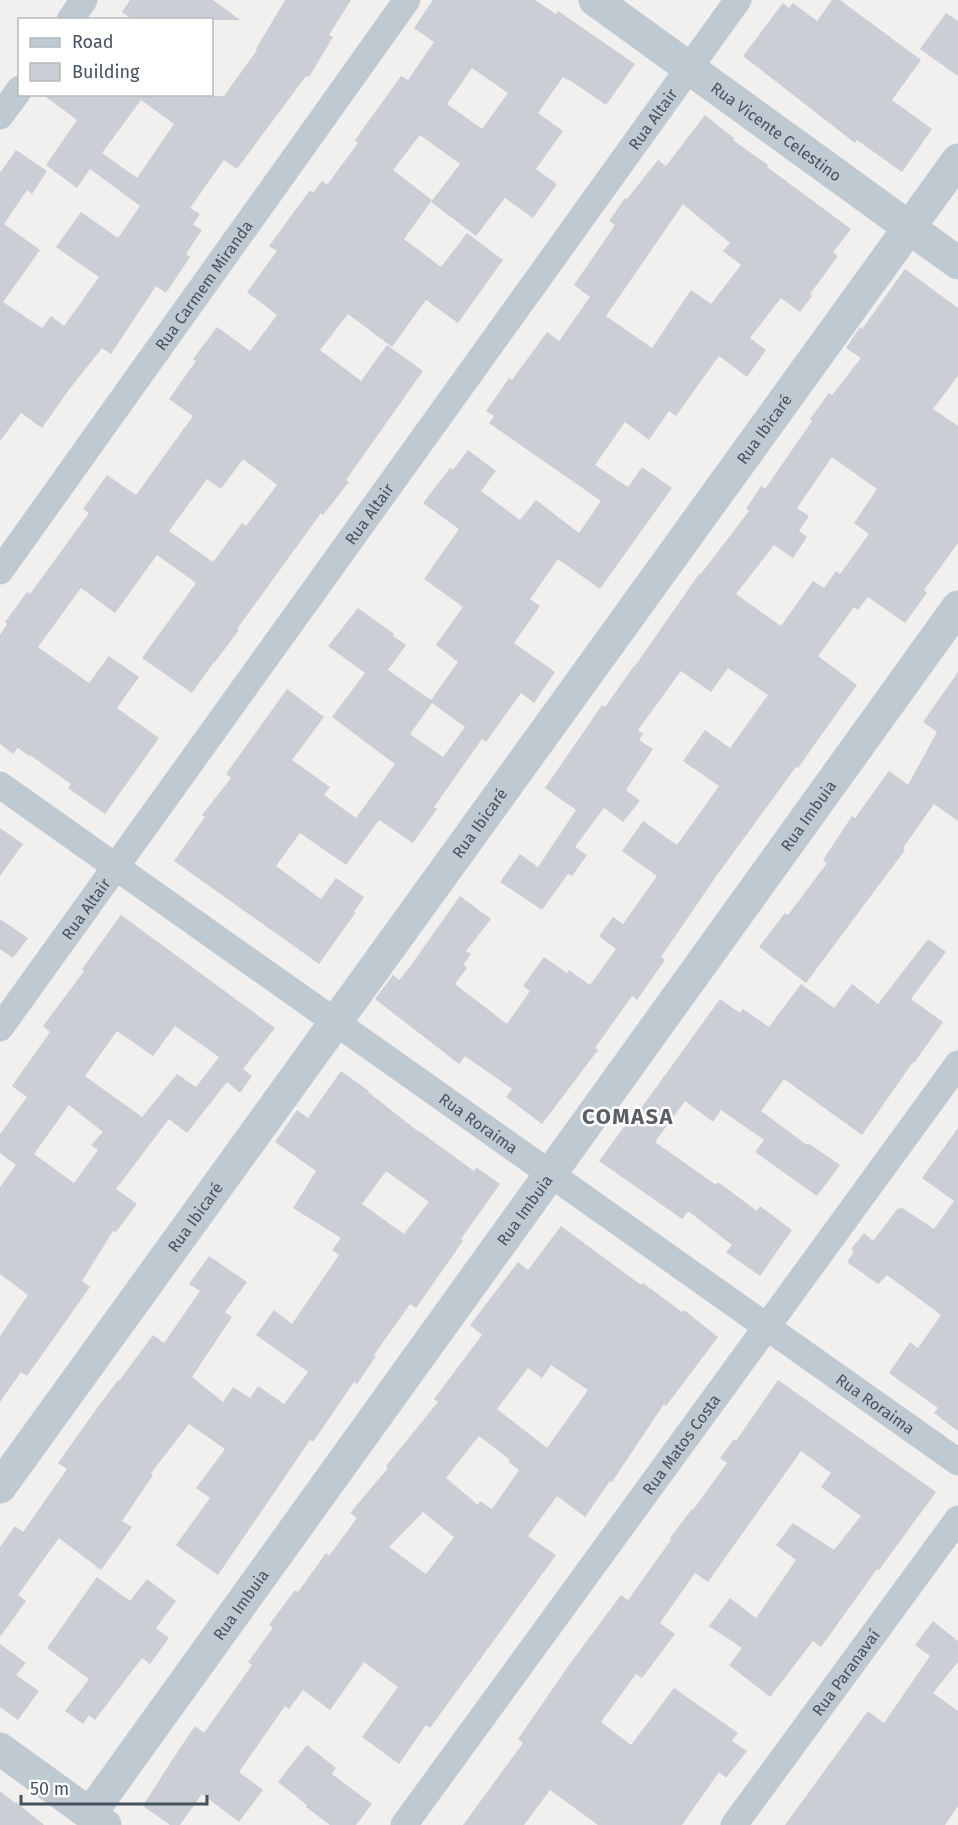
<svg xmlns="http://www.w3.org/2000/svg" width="958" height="1825" font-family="'Fira Sans',sans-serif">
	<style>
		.building { fill: #cbced4; fill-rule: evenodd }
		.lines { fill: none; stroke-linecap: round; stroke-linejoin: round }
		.minor { stroke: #bfc9d2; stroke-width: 27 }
		.tertiary { stroke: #bfc9d2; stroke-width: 33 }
		.labels { text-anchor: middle; stroke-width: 5; stroke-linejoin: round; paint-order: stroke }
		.street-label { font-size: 16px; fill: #46525e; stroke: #fff }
		.district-label { font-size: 22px; font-weight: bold; letter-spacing: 1.5px; fill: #5b5f64; stroke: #fff }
	</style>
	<rect width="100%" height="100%" fill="#f2efef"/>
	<g class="building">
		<polygon points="130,0 213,0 240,20 133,20 122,12"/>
		<path d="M285,0H351L329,35L333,37L309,77L306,76L237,169L224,160L190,208L200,214L193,225L202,230L186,254L190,257L166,293L156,286L111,354L102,348L68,391L42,428L21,413L0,441V173L16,150L47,171L32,194L27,190L4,224L40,250L3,302L42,328L51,316L64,326L99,277L56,247L81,212L118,238L140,206L90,169L77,188L46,165L77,120L42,94L224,96L257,50L256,49ZM141,100L174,124L137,178L102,153Z"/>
		<path d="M433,0H535L556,14L558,11L635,64L606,105L568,79L567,80L563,77L538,113L563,131L536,169L557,184L533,218L505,198L476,236L431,202L460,164L420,135L393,170L432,200L404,239L441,267L467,233L503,260L458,323L426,300L392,347L348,314L320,350L361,381L387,345L423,371L346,480L349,482L323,515L321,513L237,629L239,630L215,662H214L192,693L142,658L196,583L157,555L115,613L81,588L38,647L89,683L109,656L139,677L117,708L159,738L105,814L68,788L71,784L30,755L29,756L18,748L13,754L0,744V635L7,624L5,622L27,592L30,594L89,513L83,509L107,475L136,495L193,416L169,399L196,361L193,359L217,327L250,351L277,315L247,292L277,251L269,246L310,190L313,193L322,181L327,185L358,143L355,140L401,76L408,80L434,42L414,28ZM472,68L508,93L482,129L447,104ZM243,459L277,485L246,526L242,523L213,562L169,531L207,479L221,489Z"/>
		<polygon points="832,0 840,0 921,60 892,100 932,129 902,172 857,140 855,143 743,56 783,3 789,8 793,3 817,21"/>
		<polygon points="946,13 958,21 958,76 920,49"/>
		<path d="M705,115L735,139L733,140L768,165L767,167L851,229L833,252L838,256L810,294L812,296L800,312L781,298L750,338L766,350L747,377L719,356L676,416L669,411L649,440L625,422L595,465L628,487L642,467L672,488L600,589L558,559L530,599L540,606L514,643L555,672L534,703L521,693L486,742L482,739L434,807L437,809L413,843L379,820L346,865L300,833L276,866L321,899L336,878L364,897L354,912H356L319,964L174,861L205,817L202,815L231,778L226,774L287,689L324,717L292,760L330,787L324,795L356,818L395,764L332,717L365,673L328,646L358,608L394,634L393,636L406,645L388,670L431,700L458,662L436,645L463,607L424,579L459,529L423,503L450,468L453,470L468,450L496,471L481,491L520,520L536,500L579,533L601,501L489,423L494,416L486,411L509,378L512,380L547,332L559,341L590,297L574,285L615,225L609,221L625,198L627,199L658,160L666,166ZM683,204L730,243L723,251L741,265L711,304L691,290L652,348L606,316ZM432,703L465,727L443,757L410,734Z"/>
		<path d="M905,269L958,308V376L933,409L958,426V543L924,590L927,593L905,623L868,597L858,610L854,607L818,656L857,685L798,768L796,767L717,875L661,957L665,960L637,1000L632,996L595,1048L598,1050L542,1124L506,1097L512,1089L465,1056L459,1064L375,999L393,975L399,980L409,968L460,896L491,919L466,951L471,954L463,965L467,968L455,984L507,1024L530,991L523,986L544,957L567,973L569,970L590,985L616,949L599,936L613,917L623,924L657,876L622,851L643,821L677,845L719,786L683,761L705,730L730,748L768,695L728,668L711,692L681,671L638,730L643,734L639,740L653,749L626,790L640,801L623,822L604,808L575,847L587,855L572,876L568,874L542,910L500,882L520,854L538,867L576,810L545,788L602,705L605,707L634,666H635L699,574L700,575L749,511L746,509L761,486L765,489L812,421L810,419L829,393L832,395L861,358L846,348L860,327L862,329ZM832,457L877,489L854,523L869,534L840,574L836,571L824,588L813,581L781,626L736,594L774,545L793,558L807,537L799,531L809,516L797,508Z"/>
		<polygon points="958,672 958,821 934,804 903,848 905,850 806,983 759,947 785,913 788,915 827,863 823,860 852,816 855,818 889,771 908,785 937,732 923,722"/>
		<polygon points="0,828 23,844 0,876"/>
		<path d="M121,915L275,1028L243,1069L252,1076L240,1093L227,1082L187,1133L169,1119L116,1189L137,1204L116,1232L113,1231L82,1281L90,1287L27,1376L21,1372L0,1402V1336L28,1295L0,1274V1187L16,1165L0,1153V1134L27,1097L12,1086L50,1032L43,1026L84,971L82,969ZM175,1026L219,1057L196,1087L177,1074L142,1117L85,1076L117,1031L153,1056ZM69,1105L103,1132L91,1145L98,1150L74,1183L34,1154Z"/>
		<polygon points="0,919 28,938 13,958 0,949"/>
		<polygon points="928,939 946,952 911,999 943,1022 914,1063 913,1062 862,1135 784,1079 761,1111 807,1145 808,1143 840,1165 817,1196 755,1152 764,1140 721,1110 713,1122 685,1101 655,1142 716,1185 718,1182 757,1211 760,1206 792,1230 760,1276 726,1252 732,1245 688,1211 682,1219 599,1161 632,1116 634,1118 720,999 740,1013 743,1009 769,1027 801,984 834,1008 852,984 878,1004"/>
		<path d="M341,1071L369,1091L368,1092L419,1132V1131L474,1171L476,1167L500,1184L461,1239L463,1241L416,1308L410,1304L374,1355L376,1356L357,1384L354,1382L313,1442L310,1440L218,1575L176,1545L210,1498L196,1488L225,1449L189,1424L151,1473L153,1475L122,1521L132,1527L101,1570L59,1538L18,1595L26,1601L0,1637V1547L15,1526L23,1532L67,1469L58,1463L92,1415L118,1380L119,1381L153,1335L164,1343L200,1291L189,1284L209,1256L247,1282L225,1312L232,1317L192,1377L223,1402L233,1387L250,1398L258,1386L284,1404L308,1372L256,1335L274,1310L292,1324L339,1255L332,1250L341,1238L293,1208L316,1171L275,1142L297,1110L308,1118ZM386,1171L429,1202L404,1234L362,1204Z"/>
		<polygon points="958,1128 958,1431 934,1413 938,1408 889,1373 910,1342 918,1348 941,1315 887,1275 878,1284 847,1262 854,1252 851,1249 864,1233 873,1241 898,1208 900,1209 901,1207 934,1229 954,1201 922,1178"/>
		<path d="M561,1226L641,1285L643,1283L682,1312L684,1310L718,1337L666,1406L664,1404L612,1482L610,1481L585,1517L557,1496L528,1536L556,1555L430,1728L426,1725L399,1764L362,1737L398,1687L364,1662L330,1710L303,1690L289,1709L285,1706L239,1772L263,1790L239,1822L202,1794L180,1825H170L143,1806L172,1760L195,1726L204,1733L252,1665L248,1662L273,1628L269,1625L295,1590L298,1592L326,1553L329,1556L357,1518L350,1513L388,1468L386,1466L438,1402L434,1399L482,1335L470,1325L518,1262L528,1270ZM551,1365L588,1390L547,1448L497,1409L528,1368L542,1378ZM479,1436L510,1460L508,1462L519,1470L492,1509L480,1501L478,1505L446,1478ZM423,1512L454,1537L426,1574L389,1547Z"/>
		<polygon points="778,1380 936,1492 879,1570 877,1569 821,1647 813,1641 770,1697 729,1665 742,1648 709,1626 730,1598 756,1618 796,1560 776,1545 793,1523 834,1550 861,1516 821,1487 831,1473 801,1451 708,1582 695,1573 660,1623 675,1634 642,1678 636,1674 601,1722 631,1745 674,1688 738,1733 732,1741 747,1751 726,1778 719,1772 682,1825 598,1825 550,1790 524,1825 463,1825 523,1743 518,1739 569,1665 621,1595 628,1600 671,1540 670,1538 692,1509 693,1510 727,1463 720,1458 734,1439 736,1441"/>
		<polygon points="97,1577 130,1601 147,1579 176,1601 156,1628 169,1638 150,1664 142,1658 95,1720 89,1715 83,1724 65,1711 89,1679 47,1648"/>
		<polygon points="933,1621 958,1641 958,1662 933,1693 958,1711 958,1806 945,1825 785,1825 868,1711 884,1723 930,1656 915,1645"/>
		<polygon points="0,1644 26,1663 16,1675 39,1691 18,1720 0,1707"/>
		<polygon points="307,1745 336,1768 332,1774 372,1804 356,1825 330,1825 306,1807 307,1805 278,1782"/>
		<polygon points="0,1791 15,1803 16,1802 44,1825 0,1825"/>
	</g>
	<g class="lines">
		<g class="minor">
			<polyline points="70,20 84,0"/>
			<polyline points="0,116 20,89"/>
			<path id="s1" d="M0,571L407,0"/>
			<path id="s2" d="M0,785L958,1462"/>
			<path id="s3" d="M0,1028L738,0"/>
			<path id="s4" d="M404,1825L958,1064"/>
			<path id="s5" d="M734,1825L958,1519"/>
		</g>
		<g class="tertiary">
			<path id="s6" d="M595,0L958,263"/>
			<path id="s7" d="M0,1487L958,160"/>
			<polyline points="0,1749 105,1825"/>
			<path id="s8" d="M90,1814L958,607"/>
		</g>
	</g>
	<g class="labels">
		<g class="street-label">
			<text dy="6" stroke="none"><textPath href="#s3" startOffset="1119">Rua Altair</textPath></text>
			<text dy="6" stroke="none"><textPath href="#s6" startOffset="224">Rua Vicente Celestino</textPath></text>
			<text dy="6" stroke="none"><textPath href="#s1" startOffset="351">Rua Carmem Miranda</textPath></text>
			<text dy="6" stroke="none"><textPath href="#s7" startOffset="1305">Rua Ibicaré</textPath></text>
			<text dy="6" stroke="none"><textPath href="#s3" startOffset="633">Rua Altair</textPath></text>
			<text dy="6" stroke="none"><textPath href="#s8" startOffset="1230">Rua Imbuia</textPath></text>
			<text dy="6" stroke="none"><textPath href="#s7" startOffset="819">Rua Ibicaré</textPath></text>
			<text dy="6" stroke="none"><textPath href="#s3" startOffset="147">Rua Altair</textPath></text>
			<text dy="6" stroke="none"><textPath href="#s2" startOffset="586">Rua Roraima</textPath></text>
			<text dy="6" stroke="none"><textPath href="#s8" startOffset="744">Rua Imbuia</textPath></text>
			<text dy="6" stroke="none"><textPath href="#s7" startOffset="333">Rua Ibicaré</textPath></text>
			<text dy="6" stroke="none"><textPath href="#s2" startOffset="1072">Rua Roraima</textPath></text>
			<text dy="6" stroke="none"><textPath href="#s4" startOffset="471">Rua Matos Costa</textPath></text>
			<text dy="6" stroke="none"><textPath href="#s8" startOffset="258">Rua Imbuia</textPath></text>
			<text dy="6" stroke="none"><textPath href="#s5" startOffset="189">Rua Paranavaí</textPath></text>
		</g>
		<g class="district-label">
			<text x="628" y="1124">COMASA</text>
		</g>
	</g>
	<rect x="18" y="18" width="195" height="78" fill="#ffffff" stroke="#b5babf" stroke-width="1.5"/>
	<rect x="30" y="38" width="30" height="9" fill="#bfc9d2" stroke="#b5babf" stroke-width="1.5"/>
	<text x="72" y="48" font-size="18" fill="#46525e">Road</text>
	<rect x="30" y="63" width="30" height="18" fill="#cbced4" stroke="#b5babf" stroke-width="1.5"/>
	<text x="72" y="78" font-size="18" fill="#46525e">Building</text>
	<path d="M21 1795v9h186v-9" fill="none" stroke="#46525e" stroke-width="3"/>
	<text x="30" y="1795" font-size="18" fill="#46525e" stroke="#ffffff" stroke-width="4.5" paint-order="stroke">50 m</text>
</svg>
